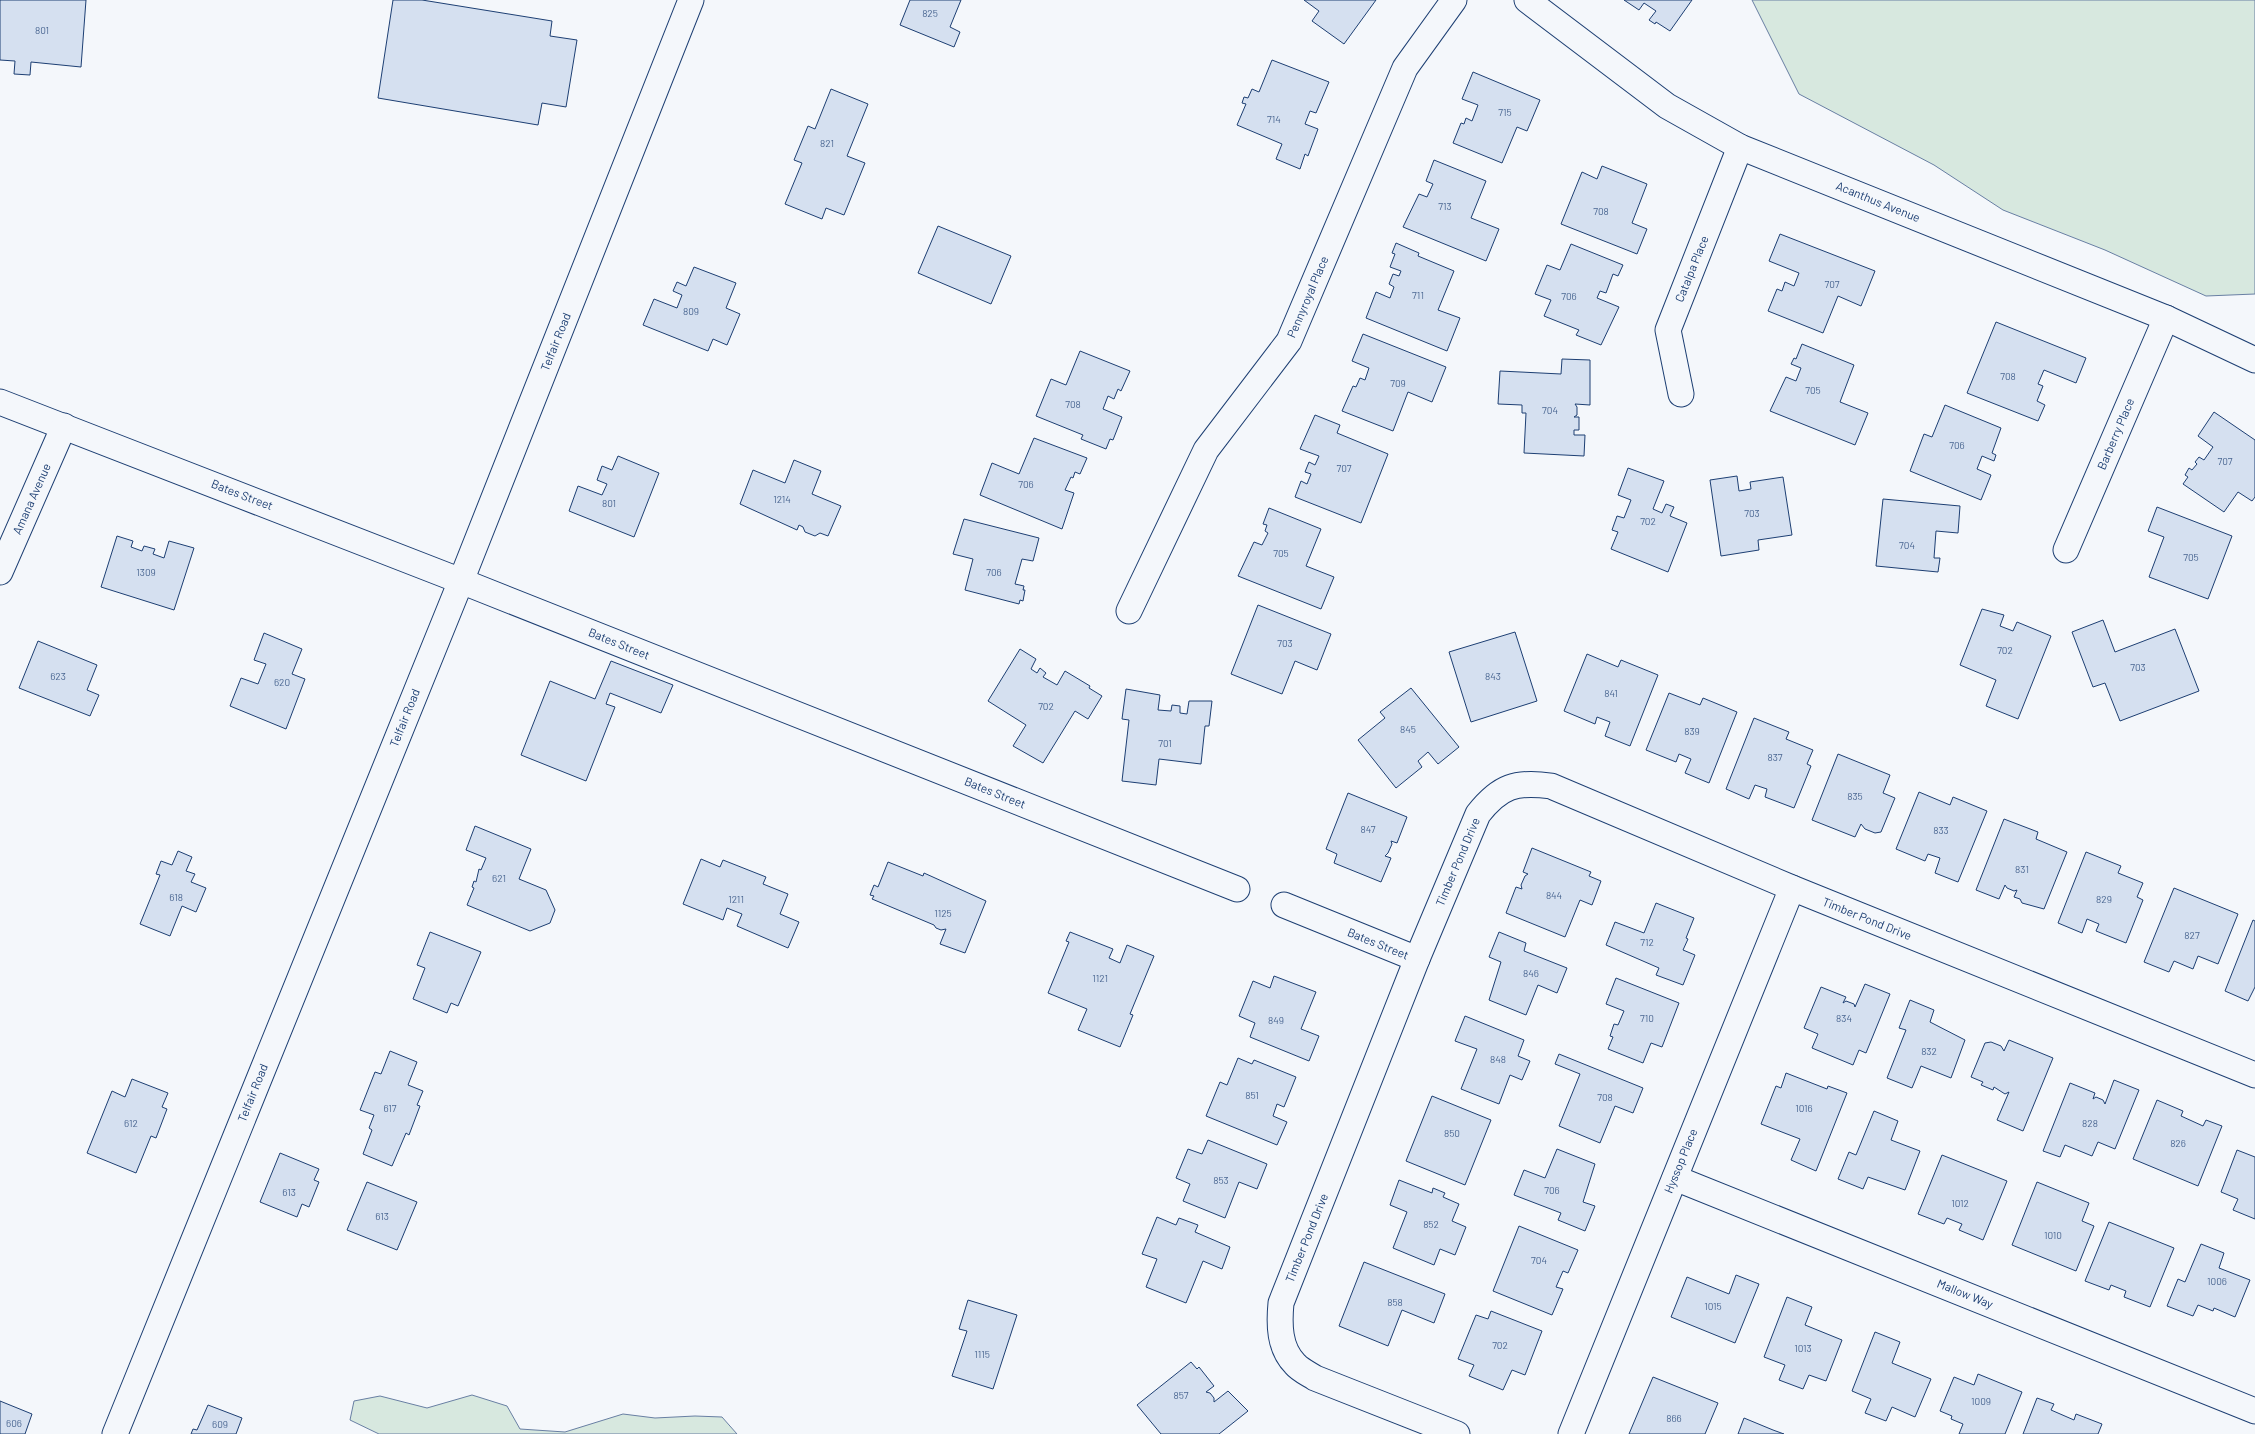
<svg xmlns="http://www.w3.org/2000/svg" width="2255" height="1434" font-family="Barlow,sans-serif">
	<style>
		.green { fill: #d7e8df; stroke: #687fa3 }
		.building { fill: #d5e0f0; stroke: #1d3f73 }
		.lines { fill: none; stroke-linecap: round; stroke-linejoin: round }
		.minor-casing { stroke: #1d3f73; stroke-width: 27 }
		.minor { stroke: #f4f7fb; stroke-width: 25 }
		.labels { text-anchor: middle; stroke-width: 4; stroke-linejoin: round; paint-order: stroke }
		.number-label { font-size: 10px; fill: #4b6792 }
		.street-label { font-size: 12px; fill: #1d3f73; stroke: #f4f7fb }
	</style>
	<rect width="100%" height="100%" fill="#f4f7fb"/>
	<g class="green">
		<polygon points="1752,0 2255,0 2255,294 2206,296 2105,250 2003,210 1934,165 1799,94"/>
		<polygon points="472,1395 507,1406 520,1429 565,1432 623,1414 655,1418 695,1416 722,1417 737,1434 379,1434 350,1420 354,1401 380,1396 427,1408"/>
	</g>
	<g class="building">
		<polygon points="0,0 86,0 81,67 31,62 30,75 14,74 15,61 0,60"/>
		<polygon points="393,0 422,0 552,21 550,36 577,40 566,107 542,103 538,125 378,98"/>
		<polygon points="910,0 961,0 950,27 960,32 954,47 900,25"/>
		<polygon points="1304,0 1376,0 1344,44 1312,21 1319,11"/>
		<polygon points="1624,0 1692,0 1670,31 1656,22 1655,24 1649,20 1656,11 1644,3 1639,10"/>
		<polygon points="1272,60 1329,82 1316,113 1310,111 1305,124 1318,129 1308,156 1305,154 1300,169 1276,159 1282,144 1237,125 1246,104 1242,103 1244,97 1248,98 1252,89 1259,92"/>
		<polygon points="1473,72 1540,100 1527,131 1517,127 1502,163 1453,143 1461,123 1464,124 1466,118 1472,121 1478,105 1462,99"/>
		<polygon points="831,89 868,104 847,156 865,163 844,215 826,208 822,219 785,204 802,163 794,160 808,126 815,129"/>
		<polygon points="1434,160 1486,181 1471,218 1499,229 1486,261 1403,227 1419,194 1427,197 1433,184 1426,181"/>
		<polygon points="1602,166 1647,184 1632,223 1647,229 1637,254 1561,224 1582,172 1597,179"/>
		<polygon points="938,226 1011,256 991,304 918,273"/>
		<polygon points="1780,234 1875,271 1861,306 1838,296 1823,333 1768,311 1777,289 1782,291 1785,282 1794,286 1799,273 1769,261"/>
		<polygon points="1396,243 1419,253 1418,256 1454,271 1438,310 1460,318 1447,351 1366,318 1376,292 1390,298 1394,287 1389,284 1393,274 1399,276 1401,271 1390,267 1395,254 1392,253"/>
		<polygon points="1571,244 1623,265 1618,276 1613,274 1606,293 1600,291 1597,298 1619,307 1601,345 1576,335 1579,330 1544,316 1551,300 1535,294 1547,265 1560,270"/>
		<polygon points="694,267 736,283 726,308 740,314 727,345 713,339 708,351 643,325 654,299 677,308 682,295 673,291 677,282 686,286"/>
		<polygon points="1996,322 2086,358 2076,383 2044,370 2038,384 2043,386 2037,401 2045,405 2038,421 1967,393"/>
		<polygon points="1363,334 1446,367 1432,402 1408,392 1393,431 1342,411 1353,386 1356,387 1360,378 1365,380 1369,368 1352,361"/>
		<polygon points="1802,344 1854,365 1840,402 1868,413 1855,445 1770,411 1786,377 1796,381 1801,368 1791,364 1794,358 1796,359"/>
		<polygon points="1080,351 1130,371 1121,391 1118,389 1114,399 1108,396 1103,409 1122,417 1113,440 1110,439 1106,449 1081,439 1083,435 1036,416 1051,379 1066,385"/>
		<polygon points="1562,359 1590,360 1590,405 1575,404 1577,407 1577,415 1574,417 1579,417 1579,430 1574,430 1574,435 1585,435 1584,456 1524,453 1526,413 1522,413 1522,405 1498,404 1500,371 1561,374"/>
		<polygon points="1945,405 2001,428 1992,453 1996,455 1994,461 1982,456 1977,469 1991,475 1981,500 1910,471 1924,434 1932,437"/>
		<polygon points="2214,412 2255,440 2255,497 2252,501 2238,492 2224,512 2183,484 2188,477 2185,475 2189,468 2192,470 2197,464 2195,462 2199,457 2204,460 2213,447 2198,436"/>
		<polygon points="1315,415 1340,425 1337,433 1388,454 1361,523 1295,497 1301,481 1307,484 1311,474 1305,472 1309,462 1315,465 1319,456 1300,449"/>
		<polygon points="1034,438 1087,458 1080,474 1075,472 1073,478 1071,477 1065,490 1074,493 1062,529 980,495 992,463 1019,474"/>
		<polygon points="618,456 659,473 634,537 569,511 578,486 602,495 607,484 597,480 602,466 612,470"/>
		<polygon points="794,460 821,471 812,494 841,506 828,536 820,533 815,536 805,532 803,527 799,525 797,530 740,504 753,470 785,483"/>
		<polygon points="1628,468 1664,481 1653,509 1662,513 1666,504 1674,507 1670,516 1687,523 1668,572 1611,549 1618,532 1612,530 1617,516 1624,518 1631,500 1618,495"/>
		<polygon points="1737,476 1739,491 1751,489 1750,482 1783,477 1792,535 1758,540 1759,550 1721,556 1710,480"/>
		<polygon points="1883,499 1960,506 1958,533 1936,531 1934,558 1940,558 1938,572 1876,566"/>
		<polygon points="2157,507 2232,536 2208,599 2149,577 2164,537 2148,531"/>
		<polygon points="1269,508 1321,529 1306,566 1334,577 1321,609 1238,576 1254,542 1262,545 1268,533 1265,531 1267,525 1263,524"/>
		<polygon points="964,519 1039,538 1033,561 1022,559 1015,584 1024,586 1023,590 1025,590 1023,601 1020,600 1019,604 965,590 973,559 953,554"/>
		<polygon points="117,536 133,541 131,547 142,551 144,546 155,549 153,554 164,558 169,541 194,548 174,610 101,587"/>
		<polygon points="1258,605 1331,634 1317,670 1295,661 1282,694 1231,674"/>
		<polygon points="1982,609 2004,615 2000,626 2013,631 2017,622 2051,636 2018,719 1986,706 1996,680 1960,665"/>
		<polygon points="2103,620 2115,652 2175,629 2199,691 2120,721 2105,683 2093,687 2072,632"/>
		<polygon points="1515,632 1537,701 1471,722 1449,652"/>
		<polygon points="264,633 302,649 292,674 305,679 286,729 230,706 241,678 258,684 266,664 254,660"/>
		<polygon points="38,641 97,665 87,690 99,695 90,716 19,688"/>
		<polygon points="1020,649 1036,659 1031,669 1037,673 1040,668 1046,673 1043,677 1057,685 1065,671 1090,686 1089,688 1102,696 1088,719 1075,711 1043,763 1013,746 1026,725 988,701"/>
		<polygon points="1587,654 1618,667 1621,660 1658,675 1630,746 1605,736 1610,722 1597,717 1595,724 1564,711"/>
		<polygon points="611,661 673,685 661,713 610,693 606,704 615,707 586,781 521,755 550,681 595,699"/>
		<polygon points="1411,688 1459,747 1438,764 1428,752 1418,761 1422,767 1396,788 1358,740 1385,718 1380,712"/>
		<polygon points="1126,689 1160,695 1158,710 1171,711 1172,705 1180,706 1180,713 1187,714 1189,701 1212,701 1209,726 1205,726 1201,764 1159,759 1156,785 1122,781 1129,720 1122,719"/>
		<polygon points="1669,693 1700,705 1703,698 1737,712 1709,783 1685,773 1691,759 1679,754 1676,762 1646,750"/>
		<polygon points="1754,718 1789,732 1786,739 1813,750 1807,764 1811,766 1794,808 1765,797 1767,789 1755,785 1749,799 1726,789"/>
		<polygon points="1838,754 1890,775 1883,793 1895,798 1881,832 1875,833 1865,829 1861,824 1855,837 1812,820"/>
		<polygon points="1919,792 1950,805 1953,797 1987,811 1958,882 1935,873 1940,858 1928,854 1925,861 1896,849"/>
		<polygon points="1348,793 1407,817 1397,843 1391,841 1392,844 1388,853 1385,856 1391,858 1381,882 1334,863 1337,854 1326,849"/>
		<polygon points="2004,819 2038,832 2036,839 2067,852 2044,909 2022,903 2020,899 2014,897 2017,890 2014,891 2007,888 2005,885 1999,899 1976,890"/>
		<polygon points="475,826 531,849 519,879 546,890 555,910 550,923 530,931 467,905 474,888 472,887 474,881 476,882 479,869 481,870 486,858 466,850"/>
		<polygon points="1532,848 1591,872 1589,876 1601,881 1592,905 1580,900 1565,937 1506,913 1516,887 1522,889 1521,885 1525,876 1528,874 1523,872"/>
		<polygon points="178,851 192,857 186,871 195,874 191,882 206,888 196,912 182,906 170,936 140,924 160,875 156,874 161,861 172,865"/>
		<polygon points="2086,852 2121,866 2118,873 2143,883 2137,897 2143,900 2126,943 2096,931 2099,924 2087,919 2082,933 2058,923"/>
		<polygon points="701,859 720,867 723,860 766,877 763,884 788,894 780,914 799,922 788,948 737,926 742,914 727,908 723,920 683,904"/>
		<polygon points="888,862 923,876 924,873 986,901 965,953 940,944 946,929 941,930 936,928 934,925 872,899 874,896 870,895 874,885 878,887"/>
		<polygon points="2174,888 2238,914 2218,964 2198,956 2193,969 2174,961 2169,972 2144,962"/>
		<polygon points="1656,903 1694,918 1686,938 1688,939 1683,950 1695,955 1683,985 1656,975 1659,968 1606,945 1615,922 1644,933"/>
		<polygon points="2253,920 2255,921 2255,987 2248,1001 2225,991"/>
		<polygon points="430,932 481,952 458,1006 451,1003 447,1013 413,999 425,968 417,965"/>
		<polygon points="1070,932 1113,949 1109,958 1120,963 1127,945 1154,956 1130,1014 1133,1015 1120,1047 1078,1030 1087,1009 1048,993 1069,942 1066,941"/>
		<polygon points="1499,932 1526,943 1524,951 1567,968 1557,993 1538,985 1526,1015 1489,1000 1501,962 1489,957"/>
		<polygon points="1274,976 1316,992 1301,1029 1319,1036 1309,1061 1250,1037 1255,1023 1239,1016 1253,981 1270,988"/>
		<polygon points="1616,978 1679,1003 1662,1047 1651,1043 1643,1063 1608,1049 1613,1037 1610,1036 1614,1024 1618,1025 1624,1011 1606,1004"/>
		<polygon points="1865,984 1890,994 1866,1053 1859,1050 1853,1065 1812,1048 1818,1034 1804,1028 1821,987 1846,997 1843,1003 1846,1001 1854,1004 1855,1007"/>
		<polygon points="1910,1000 1934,1010 1930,1022 1965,1040 1951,1078 1921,1066 1912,1088 1887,1078 1906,1030 1899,1028"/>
		<polygon points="1465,1016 1524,1040 1518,1056 1530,1061 1522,1080 1510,1075 1499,1104 1461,1089 1477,1049 1455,1041"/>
		<polygon points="2009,1040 2053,1058 2023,1131 1997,1120 2009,1092 2005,1094 1994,1087 1993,1090 1981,1085 1983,1082 1971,1077 1985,1043 1991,1042 2001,1046 2004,1051"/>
		<polygon points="390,1051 417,1062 408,1085 423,1091 417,1105 420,1106 409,1135 406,1133 392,1166 363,1154 372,1130 369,1128 374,1115 360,1110 375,1072 381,1074"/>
		<polygon points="1559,1054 1643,1088 1633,1113 1615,1106 1600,1143 1559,1126 1580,1074 1555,1064"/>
		<polygon points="1238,1058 1252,1064 1254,1060 1296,1077 1284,1107 1277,1104 1273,1116 1287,1122 1277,1145 1206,1116 1220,1082 1227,1085"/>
		<polygon points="1786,1073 1827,1089 1828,1086 1847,1093 1816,1171 1791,1160 1800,1139 1761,1124 1776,1086 1781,1088"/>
		<polygon points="132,1079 168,1093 162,1107 167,1109 156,1138 151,1136 136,1173 87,1153 112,1091 125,1097"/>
		<polygon points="2114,1080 2139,1090 2115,1149 2098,1142 2092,1156 2065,1145 2060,1157 2043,1151 2070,1083 2095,1093 2093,1099 2096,1097 2103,1100 2105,1104"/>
		<polygon points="1432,1096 1491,1120 1465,1185 1406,1161"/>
		<polygon points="2157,1100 2183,1111 2181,1116 2203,1126 2206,1120 2222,1126 2198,1186 2133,1159"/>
		<polygon points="1874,1111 1898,1121 1891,1140 1920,1151 1905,1190 1868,1177 1863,1189 1838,1179 1849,1152 1856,1155"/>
		<polygon points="1208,1140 1267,1164 1257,1189 1239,1182 1225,1218 1183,1201 1190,1184 1176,1178 1188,1149 1202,1154"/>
		<polygon points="1557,1149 1595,1164 1583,1202 1595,1206 1585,1231 1558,1220 1561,1213 1514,1195 1524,1170 1545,1178"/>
		<polygon points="2237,1150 2255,1157 2255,1219 2233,1210 2238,1199 2221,1192"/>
		<polygon points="280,1153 319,1169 314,1180 319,1182 309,1207 302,1204 297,1217 260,1202"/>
		<polygon points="1942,1155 2007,1181 1983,1240 1959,1230 1962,1224 1947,1218 1944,1224 1918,1214"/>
		<polygon points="1399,1180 1432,1193 1433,1188 1445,1193 1443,1197 1459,1204 1452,1221 1466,1227 1455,1255 1440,1249 1434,1265 1393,1248 1407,1212 1390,1205"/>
		<polygon points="367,1182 417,1202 397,1250 347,1230"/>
		<polygon points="2037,1182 2089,1203 2082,1221 2094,1226 2076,1271 2012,1245"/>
		<polygon points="1157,1217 1176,1225 1179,1218 1198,1225 1195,1232 1230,1247 1222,1269 1203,1261 1186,1303 1146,1287 1157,1259 1142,1254"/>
		<polygon points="2109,1222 2174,1248 2150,1307 2124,1297 2126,1291 2111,1285 2109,1290 2085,1281"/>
		<polygon points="1519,1226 1578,1250 1568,1273 1563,1271 1556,1287 1563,1289 1552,1315 1493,1291"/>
		<polygon points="2201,1244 2224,1253 2219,1268 2250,1280 2235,1317 2214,1308 2213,1311 2198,1305 2193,1316 2167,1306 2178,1279 2185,1282"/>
		<polygon points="1364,1262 1445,1294 1434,1323 1402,1310 1388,1346 1339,1326"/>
		<polygon points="1736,1275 1759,1284 1735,1343 1671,1317 1687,1277 1729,1294"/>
		<polygon points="1787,1297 1812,1307 1805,1325 1842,1340 1826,1381 1809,1375 1803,1389 1779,1380 1785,1365 1764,1357"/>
		<polygon points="968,1300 1017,1315 993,1389 952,1376 967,1331 959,1329"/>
		<polygon points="1491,1311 1542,1331 1525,1375 1512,1370 1503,1390 1469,1376 1474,1365 1458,1359 1476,1315 1488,1319"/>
		<polygon points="1875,1332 1900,1342 1892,1363 1931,1379 1915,1417 1892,1407 1886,1421 1865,1413 1871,1399 1852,1391"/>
		<polygon points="1191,1362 1197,1369 1199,1367 1214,1386 1206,1392 1210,1393 1214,1398 1214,1402 1228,1391 1248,1411 1219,1434 1161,1434 1137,1405"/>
		<polygon points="1978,1374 2022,1392 2005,1434 1959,1434 1963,1424 1951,1419 1952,1416 1940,1411 1954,1377 1974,1385"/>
		<polygon points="1653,1377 1718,1403 1705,1434 1629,1434"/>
		<polygon points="2037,1398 2054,1404 2051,1410 2074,1420 2076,1414 2102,1424 2098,1434 2023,1434"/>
		<polygon points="0,1401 32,1414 25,1434 0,1434"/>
		<polygon points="208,1405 242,1418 236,1434 191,1434 193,1429 197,1430"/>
		<polygon points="1744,1418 1773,1430 1784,1434 1738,1434"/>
	</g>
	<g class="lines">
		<g class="minor-casing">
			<g id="minor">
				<polyline points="1527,0 1667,106 1740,147 2166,318 2255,360"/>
				<polyline points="1681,394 1668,330 1740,147"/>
				<polyline points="0,402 461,581 1237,889"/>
				<polyline points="2066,550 2166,318"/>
				<polyline points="0,572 64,426"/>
				<polyline points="1129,611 1206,450 1289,341 1405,68 1454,0"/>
				<polyline points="1284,905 1417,959"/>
				<polyline points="1675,1178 2255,1411"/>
				<polyline points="115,1434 461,581 691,0"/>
				<path d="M1457,1434L1315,1378C1309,1374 1300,1370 1295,1364C1279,1348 1279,1324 1281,1303L1417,959L1478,814C1500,786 1516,781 1551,786L1792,888L2255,1075"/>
				<polyline points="1571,1434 1792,888"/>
			</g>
		</g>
		<use href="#minor" class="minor"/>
	</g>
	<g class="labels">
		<g class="number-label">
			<text x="930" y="17">825</text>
			<text x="42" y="34">801</text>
			<text x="1505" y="116">715</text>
			<text x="1274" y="123">714</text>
			<text x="827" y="147">821</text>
			<text x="1445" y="210">713</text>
			<text x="1601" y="215">708</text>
			<text x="1832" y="288">707</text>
			<text x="1418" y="299">711</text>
			<text x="1569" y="300">706</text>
			<text x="691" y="315">809</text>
			<text x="2008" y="380">708</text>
			<text x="1398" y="387">709</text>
			<text x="1813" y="394">705</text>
			<text x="1073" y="408">708</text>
			<text x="1550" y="414">704</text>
			<text x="1957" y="449">706</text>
			<text x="2225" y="465">707</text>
			<text x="1344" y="472">707</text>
			<text x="1026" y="488">706</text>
			<text x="782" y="503">1214</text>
			<text x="609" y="507">801</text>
			<text x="1752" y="517">703</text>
			<text x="1648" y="525">702</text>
			<text x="1907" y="549">704</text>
			<text x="1281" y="557">705</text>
			<text x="2191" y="561">705</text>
			<text x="146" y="576">1309</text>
			<text x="994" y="576">706</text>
			<text x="1285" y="647">703</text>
			<text x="2005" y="654">702</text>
			<text x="2138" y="671">703</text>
			<text x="58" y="680">623</text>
			<text x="1493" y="680">843</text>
			<text x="282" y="686">620</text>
			<text x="1611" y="697">841</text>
			<text x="1046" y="710">702</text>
			<text x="1408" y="733">845</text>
			<text x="1692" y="735">839</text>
			<text x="1165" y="747">701</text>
			<text x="1775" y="761">837</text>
			<text x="1855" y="800">835</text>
			<text x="1368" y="833">847</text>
			<text x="1941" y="834">833</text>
			<text x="2022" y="873">831</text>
			<text x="499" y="882">621</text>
			<text x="1554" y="899">844</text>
			<text x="176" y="901">618</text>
			<text x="736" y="903">1211</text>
			<text x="2104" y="903">829</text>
			<text x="943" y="917">1125</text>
			<text x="2192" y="939">827</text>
			<text x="1647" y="946">712</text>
			<text x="1531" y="977">846</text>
			<text x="1100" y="982">1121</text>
			<text x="1647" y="1022">710</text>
			<text x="1844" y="1022">834</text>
			<text x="1276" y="1024">849</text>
			<text x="1929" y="1055">832</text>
			<text x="1498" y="1063">848</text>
			<text x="1252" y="1099">851</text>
			<text x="1605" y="1101">708</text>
			<text x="390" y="1112">617</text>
			<text x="1804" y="1112">1016</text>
			<text x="131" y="1127">612</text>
			<text x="2090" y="1127">828</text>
			<text x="1452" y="1137">850</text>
			<text x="2178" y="1147">826</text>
			<text x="1221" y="1184">853</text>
			<text x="1552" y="1194">706</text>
			<text x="289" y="1196">613</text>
			<text x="1960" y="1207">1012</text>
			<text x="382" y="1220">613</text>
			<text x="1431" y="1228">852</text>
			<text x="2053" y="1239">1010</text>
			<text x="1539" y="1264">704</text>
			<text x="2217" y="1285">1006</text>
			<text x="1395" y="1306">858</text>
			<text x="1713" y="1310">1015</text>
			<text x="1500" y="1349">702</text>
			<text x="1803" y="1352">1013</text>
			<text x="982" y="1358">1115</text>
			<text x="1181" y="1399">857</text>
			<text x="1981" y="1405">1009</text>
			<text x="1674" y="1422">866</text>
			<text x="14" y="1427">606</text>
			<text x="220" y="1428">609</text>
		</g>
		<g class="street-label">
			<text transform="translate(1878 202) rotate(22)" y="4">Acanthus Avenue</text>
			<text transform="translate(1692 269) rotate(-68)" y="4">Catalpa Place</text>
			<text transform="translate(1308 297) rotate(-67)" y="4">Pennyroyal Place</text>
			<text transform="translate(556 342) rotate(-68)" y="4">Telfair Road</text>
			<text transform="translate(2116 434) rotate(-67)" y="4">Barberry Place</text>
			<text transform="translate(242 495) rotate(21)" y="4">Bates Street</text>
			<text transform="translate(32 499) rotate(-66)" y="4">Amana Avenue</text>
			<text transform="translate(619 644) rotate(22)" y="4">Bates Street</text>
			<text transform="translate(405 718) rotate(-68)" y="4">Telfair Road</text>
			<text transform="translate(995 793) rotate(22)" y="4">Bates Street</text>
			<text transform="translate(1458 862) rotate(-67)" y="4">Timber Pond Drive</text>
			<text transform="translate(1867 919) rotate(22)" y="4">Timber Pond Drive</text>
			<text transform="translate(1378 944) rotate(22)" y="4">Bates Street</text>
			<text transform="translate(253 1093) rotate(-68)" y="4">Telfair Road</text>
			<text transform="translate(1681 1161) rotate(-68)" y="4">Hyssop Place</text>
			<text transform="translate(1307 1238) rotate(-68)" y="4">Timber Pond Drive</text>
			<text transform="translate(1965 1294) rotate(22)" y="4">Mallow Way</text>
		</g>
	</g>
</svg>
